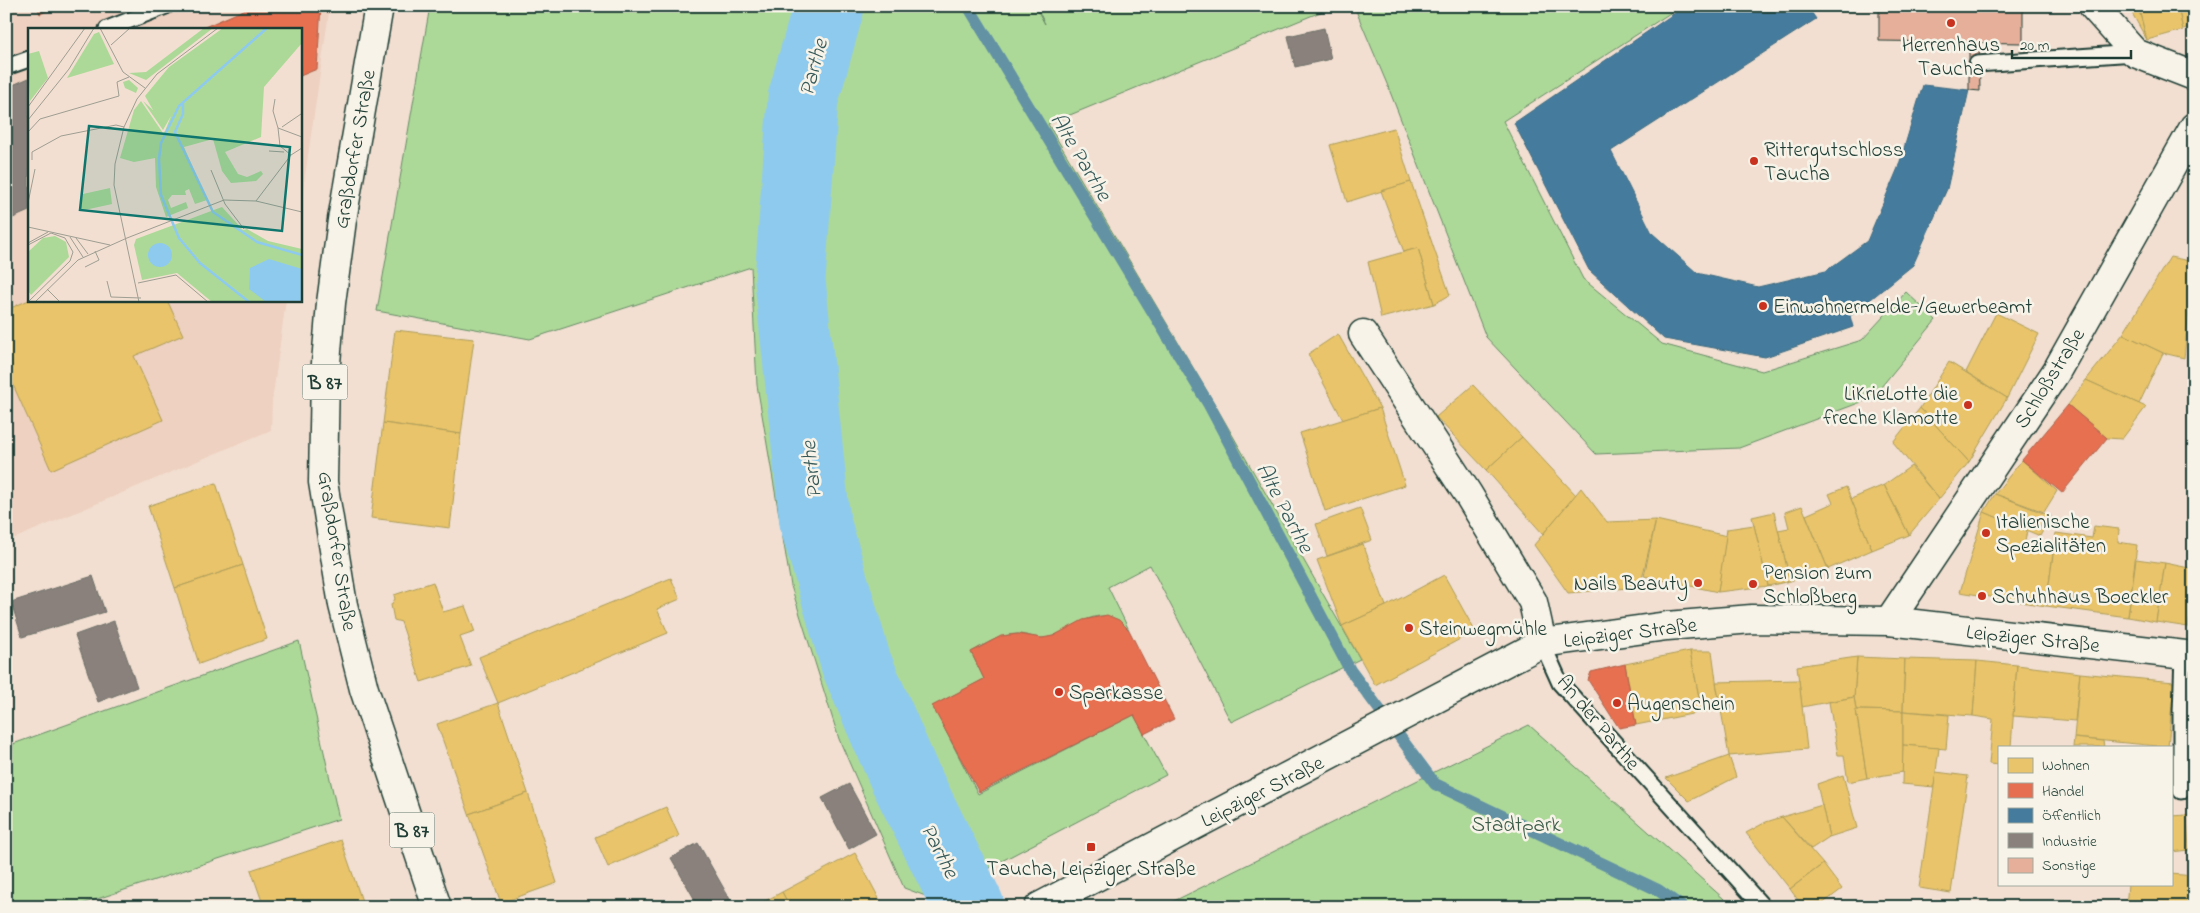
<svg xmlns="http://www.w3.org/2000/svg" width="2200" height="913" font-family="'Indie Flower',sans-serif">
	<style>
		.built { fill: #eed1c0 }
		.green { fill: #add998; stroke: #668b66 }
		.homes { fill: #e9c46a; stroke: #ac9c5a }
		.shops { fill: #e76f51; stroke: #ab6048 }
		.public { fill: #457b9d; stroke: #3a687e }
		.industry { fill: #8a817c; stroke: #6a6d66 }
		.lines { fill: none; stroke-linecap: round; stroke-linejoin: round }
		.stream { stroke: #6292a4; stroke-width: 12 }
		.river { stroke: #8ecaee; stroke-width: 71 }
		.building { fill: #e5af9a; stroke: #1f3d34 }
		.lane-casing { stroke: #1f3d34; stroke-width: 19 }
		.street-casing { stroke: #1f3d34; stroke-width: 31 }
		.primary-casing { stroke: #1f3d34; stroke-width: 31 }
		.lane { stroke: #f7f3e8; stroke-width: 15 }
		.street { stroke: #f7f3e8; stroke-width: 28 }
		.primary { stroke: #f7f3e8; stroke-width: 28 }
		.poi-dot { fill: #c8321e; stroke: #f7f3e8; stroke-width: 2 }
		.labels { text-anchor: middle; stroke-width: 5; stroke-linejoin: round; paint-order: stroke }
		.shield { fill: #f7f3e8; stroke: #60746a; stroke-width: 1 }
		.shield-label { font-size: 20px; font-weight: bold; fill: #1f3d34 }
		.poi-label { font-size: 21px; fill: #1f3d34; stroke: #f7f3e8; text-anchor: start }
		.street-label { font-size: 21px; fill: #1f3d34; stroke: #f7f3e8 }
		.park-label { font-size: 21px; fill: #3b5c48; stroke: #f7f3e8 }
		.water-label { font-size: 22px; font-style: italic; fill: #355959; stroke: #f7f3e8 }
		.inset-river { fill: none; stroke: #8ecaee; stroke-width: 2.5 }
		.inset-road { fill: none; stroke: #9e9e92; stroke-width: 1 }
		.view { fill: #0f766e; fill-opacity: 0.15; stroke: #0f766e; stroke-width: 2.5 }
		.inset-edge { fill: none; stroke: #1f3d34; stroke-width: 2.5 }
	</style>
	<rect width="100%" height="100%" fill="#f2dfd1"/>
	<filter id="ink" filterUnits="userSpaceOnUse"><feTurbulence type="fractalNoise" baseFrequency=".02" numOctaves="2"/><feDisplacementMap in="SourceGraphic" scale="10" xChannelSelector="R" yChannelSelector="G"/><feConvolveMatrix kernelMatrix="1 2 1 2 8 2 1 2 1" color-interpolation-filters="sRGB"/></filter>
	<g filter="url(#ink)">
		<polygon class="built" points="6,6 330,6 300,210 300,29 29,29 29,300 286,300 272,402 271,430 6,542"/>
		<g class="green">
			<path d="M430,6H1035L1045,24L1036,6H1335L1048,124L1213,401L1360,659L1231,722L1150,565L1108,587L1129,630C1095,597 1079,632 1045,638C1036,639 1027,634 1018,634C1000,634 986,644 971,652L984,679L933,706L978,794L1134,715L1166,775L931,898L904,888L839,739L791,586L757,385L751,267L530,339L377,311Z"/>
			<polygon points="1354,6 1681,6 1503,121 1583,279 1662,344 1762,371 1862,340 1906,292 1936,320 1872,398 1739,448 1596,454 1486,337 1387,84"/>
			<polygon points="299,641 339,819 73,907 6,907 6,822 13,744"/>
			<polygon points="1529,725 1733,907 1162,907"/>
		</g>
		<g class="homes">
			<polygon points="2128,6 2138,6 2147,40"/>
			<polygon points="2138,6 2178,6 2183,30 2147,40"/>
			<polygon points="2178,6 2194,6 2194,27 2183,30"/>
			<polygon points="1394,128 1411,182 1347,202 1330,145"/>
			<polygon points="1411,182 1450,295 1434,304 1418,248 1404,252 1381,191"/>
			<polygon points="1418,248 1434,304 1381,318 1368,262"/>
			<polygon points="2170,257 2194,262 2184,358 2163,353 2123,334"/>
			<polygon points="29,300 173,300 168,302 183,335 134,356 163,420 51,470 6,369 6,310"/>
			<polygon points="1996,313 2039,334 2007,398 1966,372"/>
			<polygon points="395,330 474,339 461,434 383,423"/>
			<polygon points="1338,334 1380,408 1343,420 1308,354"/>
			<polygon points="2123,334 2163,353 2139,404 2086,380"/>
			<polygon points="1949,362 2007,398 1969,462 1920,408"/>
			<polygon points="2086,380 2146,407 2122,439 2107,438 2068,405"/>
			<polygon points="1473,385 1522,437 1486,470 1436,417"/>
			<polygon points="1380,408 1405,485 1325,511 1300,433"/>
			<polygon points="1920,408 1969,462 1939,499 1893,442"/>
			<polygon points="383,423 461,434 450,528 371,518"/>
			<polygon points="1522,437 1576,495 1543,534 1486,470"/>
			<polygon points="2022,460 2057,491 2044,512 1995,494"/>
			<polygon points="1911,466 1939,499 1909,535 1884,485"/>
			<polygon points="216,483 243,565 175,588 148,506"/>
			<polygon points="1884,485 1909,535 1872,550 1851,499"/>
			<polygon points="1846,487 1872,550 1828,569 1806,515 1833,503 1829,494"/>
			<polygon points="1581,488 1607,522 1656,520 1640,587 1568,593 1534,545"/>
			<polygon points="1995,494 2051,516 2040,536 1984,512"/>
			<polygon points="1802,506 1828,569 1790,581 1778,530 1789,528 1785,512"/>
			<polygon points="1360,508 1372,540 1327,556 1316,524"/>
			<polygon points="1774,512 1790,581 1768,586 1752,517"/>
			<polygon points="1984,512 2027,530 2025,542 2054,546 2046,606 1960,592"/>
			<polygon points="1656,520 1727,536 1718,592 1644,576"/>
			<polygon points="1754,525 1768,586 1718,592 1727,529"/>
			<polygon points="2094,526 2119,529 2118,542 2137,545 2128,617 2046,606 2056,533 2092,538"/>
			<polygon points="1363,544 1386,606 1342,626 1317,560"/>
			<polygon points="2136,559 2165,563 2156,622 2128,617"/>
			<polygon points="2165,563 2194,569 2194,593 2188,627 2156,622"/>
			<polygon points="243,565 267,639 199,664 175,588"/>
			<polygon points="1444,575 1475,631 1375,685 1342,626 1386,606"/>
			<polygon points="671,578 680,599 657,609 668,633 498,703 479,657"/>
			<polygon points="433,582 443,612 465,606 475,632 460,637 471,666 421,682 401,622 394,620 391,605 395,599 394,595"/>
			<polygon points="2194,593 2194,628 2188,627"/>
			<polygon points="1690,651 1702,712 1636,725 1625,664"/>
			<polygon points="1690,651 1712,651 1720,709 1702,712"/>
			<polygon points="1857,657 1905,659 1903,711 1856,710 1854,697"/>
			<polygon points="1857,657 1854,697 1802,707 1797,666"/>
			<polygon points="1905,659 1977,661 1973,716 1903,711"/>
			<polygon points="1977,661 2017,665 2011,747 1999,747 1999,765 1989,764 1993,719 1973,716"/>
			<polygon points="2017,665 2080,673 2075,721 2013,716"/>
			<polygon points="2080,673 2174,682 2168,747 2074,738"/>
			<polygon points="1799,680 1807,749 1729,756 1716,682"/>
			<polygon points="1854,697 1867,778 1848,782 1844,755 1838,755 1829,702"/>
			<polygon points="498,703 528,793 469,814 437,724"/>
			<polygon points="1856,710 1903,711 1903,772 1867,778"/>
			<polygon points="1903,711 1949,715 1946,749 1903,745"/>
			<polygon points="2074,738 2103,741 2104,747 2073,747"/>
			<polygon points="1903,745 1939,748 1934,787 1902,784"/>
			<polygon points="1729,756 1736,777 1689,801 1666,778"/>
			<polygon points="1936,772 1968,776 1951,893 1919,888"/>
			<polygon points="1843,775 1857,828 1829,837 1817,784"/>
			<polygon points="528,793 557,883 501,903 469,814"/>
			<polygon points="1822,805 1829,837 1811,849 1782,817"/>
			<polygon points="666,807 679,836 608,867 595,837"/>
			<polygon points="2187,815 2189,850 2171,852 2171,816"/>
			<polygon points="1782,817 1823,864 1790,889 1746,833 1766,822"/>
			<polygon points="341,840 364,907 264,907 251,870"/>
			<polygon points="855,853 883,906 790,907 782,892"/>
			<polygon points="1823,864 1842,889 1818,907 1803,907 1790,889"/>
			<polygon points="2171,874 2194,876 2194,907 2126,907 2128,884 2171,884"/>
			<polygon points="782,892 790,907 754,907"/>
		</g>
		<g class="shops">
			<polygon points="37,6 59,6 40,14"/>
			<polygon points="253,6 321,6 317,69 300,76 300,29 200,29"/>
			<polygon points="2068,405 2107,438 2062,493 2022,460"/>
			<polygon points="1107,615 1119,620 1129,630 1174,719 1144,734 1134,715 979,792 932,706 984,679 971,652 1001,636 1018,634 1042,638 1053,636 1083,620"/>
			<polygon points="1625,664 1636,725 1619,728 1588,680 1591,672"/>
		</g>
		<polygon class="public" points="1685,6 1807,6 1816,19 1611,151 1652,233 1697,273 1758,287 1826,271 1867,241 1898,168 1923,85 1969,90 1947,189 1913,265 1850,316 1853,327 1765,357 1664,339 1589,270 1514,123"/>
		<g class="industry">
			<polygon points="1324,28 1331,59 1295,67 1288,36"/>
			<polygon points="29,78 29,211 6,221 6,88"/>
			<polygon points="93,576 105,612 22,637 11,602"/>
			<polygon points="114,621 137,687 98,702 75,635"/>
			<polygon points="849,784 876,834 849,849 822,798"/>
			<polygon points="698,843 731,901 721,907 699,907 671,858"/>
		</g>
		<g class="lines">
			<polyline class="stream" points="968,6 1209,405 1350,670 1435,784 1658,890 1682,907"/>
			<polyline class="river" points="829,6 803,99 790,280 815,522 856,663 903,773 969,907"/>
		</g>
		<g class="building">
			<polygon points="1879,6 2023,6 2023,43 1879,41"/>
			<polygon points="1969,42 1979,42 1980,91 1969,90"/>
		</g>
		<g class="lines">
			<g class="lane-casing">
				<g id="lane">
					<polyline points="107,29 166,6"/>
					<polyline points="1977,64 2135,53"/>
					<polyline points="6,67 29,59"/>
					<polyline points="1542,643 1560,683 1763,907"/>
					<polyline points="2181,791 2181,714 2183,655"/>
				</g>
			</g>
			<g class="street-casing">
				<g id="street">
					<polyline points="2093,6 2135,53 2194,76"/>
					<polyline points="1363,334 1468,494 1533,602 1542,643"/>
					<polyline points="1889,621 2056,372 2194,127"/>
					<polyline points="1039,907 1542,643 1667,626 1752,619 1889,621 2194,656"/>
				</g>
			</g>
			<g class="primary-casing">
				<polyline id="primary" points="379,6 342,220 331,303 325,375 323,482 343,605 364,689 437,907"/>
			</g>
			<use href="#lane" class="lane"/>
			<use href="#street" class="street"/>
			<use href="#primary" class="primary"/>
		</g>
	</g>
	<g class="poi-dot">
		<circle cx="1951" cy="23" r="5"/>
		<circle cx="1754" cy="161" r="5"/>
		<circle cx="1763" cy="306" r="5"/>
		<circle cx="1968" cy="405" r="5"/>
		<circle cx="1986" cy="533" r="5"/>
		<circle cx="1698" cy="583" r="5"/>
		<circle cx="1753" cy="584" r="5"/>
		<circle cx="1982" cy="596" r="5"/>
		<circle cx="1409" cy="628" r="5"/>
		<circle cx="1059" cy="692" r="5"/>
		<circle cx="1617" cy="703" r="5"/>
		<rect x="1086" y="842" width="10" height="10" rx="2.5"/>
	</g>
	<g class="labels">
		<g class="shield">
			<rect x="302.5" y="364.5" width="45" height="35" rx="4"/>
			<rect x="389.5" y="812.5" width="45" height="35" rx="4"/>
		</g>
		<g class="shield-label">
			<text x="325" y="389">B 87</text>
			<text x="412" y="837">B 87</text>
		</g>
		<g class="poi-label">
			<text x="1951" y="51" text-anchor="middle">Herrenhaus<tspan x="1951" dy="24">Taucha</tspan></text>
			<text x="1764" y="156">Rittergutschloss<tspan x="1764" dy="24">Taucha</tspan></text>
			<text x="1773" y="313">Einwohnermelde-/Gewerbeamt</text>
			<text x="1958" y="400" text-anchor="end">LiKrieLotte die<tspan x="1958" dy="24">freche Klamotte</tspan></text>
			<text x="1996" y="528">Italienische<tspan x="1996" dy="24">Spezialitäten</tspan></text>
			<text x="1763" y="579">Pension zum<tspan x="1763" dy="24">Schloßberg</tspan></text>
			<text x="1688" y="590" text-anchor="end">Nails Beauty</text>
			<text x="1992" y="603">Schuhhaus Boeckler</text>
			<text x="1419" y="635">Steinwegmühle</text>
			<text x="1069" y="699">Sparkasse</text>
			<text x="1627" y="710">Augenschein</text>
			<text x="1091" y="875" text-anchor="middle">Taucha, Leipziger Straße</text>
		</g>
		<g class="street-label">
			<text transform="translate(354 149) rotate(-80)" y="7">Graßdorfer Straße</text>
			<text transform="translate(2049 378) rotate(-58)" y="7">Schloßstraße</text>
			<text transform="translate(338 551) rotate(81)" y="7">Graßdorfer Straße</text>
			<text transform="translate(1630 632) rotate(-7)" y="7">Leipziger Straße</text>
			<text transform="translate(2033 638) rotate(6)" y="7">Leipziger Straße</text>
			<text transform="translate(1599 722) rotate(50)" y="7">An der Parthe</text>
			<text transform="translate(1262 791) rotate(-27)" y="7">Leipziger Straße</text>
		</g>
		<g class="park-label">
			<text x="1516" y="831">Stadtpark</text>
		</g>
		<g class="water-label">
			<text transform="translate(812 67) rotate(-75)" y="8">Parthe</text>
			<text transform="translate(1082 156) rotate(59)" y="8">Alte Parthe</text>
			<text transform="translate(810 470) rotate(-96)" y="8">Parthe</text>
			<text transform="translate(1286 507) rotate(62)" y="8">Alte Parthe</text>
			<text transform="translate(941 850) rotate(63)" y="8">Parthe</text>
		</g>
	</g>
	<g transform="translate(28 28)">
		<rect width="274" height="274" fill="#f2dfd1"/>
		<path d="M176,0H185L118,52L101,45L118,44ZM195,0H274V15L236,59L233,109L197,124L210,146L219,149L233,143L235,146L228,153L203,155L194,143L185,111L156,119L179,172L167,176L161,161L157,163L158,167H144L140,172L143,180L158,174L160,180L138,189L128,159L127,130L106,134L92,130L106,82L113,73L135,105L137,103L143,88L135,102L115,73L125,82L117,68L141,39ZM71,4L86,36L39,50L66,6ZM11,23L20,50L2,73L0,26ZM101,52L110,60L108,65L97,60L95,54ZM82,160L84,176L52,183L55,166ZM194,179L215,202L219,201L240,213L274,221V274H184L149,245L114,252L106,217L108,211ZM27,208L38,214L41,229L3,267L0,263V224L15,210Z" fill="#add998"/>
		<path d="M120 227a12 12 0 1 1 24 0a12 12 0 1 1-24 0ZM241,231L274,241V274H238L221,261L222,240Z" fill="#8ecaee"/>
		<path class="inset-river" d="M155,74V86L147,104L185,184L229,214L274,227M221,274L172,235L151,210L133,167L131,131L133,115L151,78L239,0"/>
		<path class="inset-road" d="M72,0L95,44L117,60M83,17L102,0M247,71L245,83L250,100L274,109M0,79L57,0M0,92L41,41L66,0M254,99L273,86M250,100L252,118L263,127M0,104L12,91L91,68L89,54L101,49M241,123L256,124M4,132V124L33,108L88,97L96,99M183,142L197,176L216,201M228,173L263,127L274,120M0,175L7,141M0,199L82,217M42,209L55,229M48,210L60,226M99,210L196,172L228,173L274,184M0,215L20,204M0,217L23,205L37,210L45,224L42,233L0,274M57,239L71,232L67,223M79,253L83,269L113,270M110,255L148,247L180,274M19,261L32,274M7,274L50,232L99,210M111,274L86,157L87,136L96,99L109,71L129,46L190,0"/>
		<path class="view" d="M61,98L262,119L254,203L52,182Z"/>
		<rect width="274" height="274" class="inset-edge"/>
	</g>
	<rect width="2200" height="913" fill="none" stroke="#f7f3e8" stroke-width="25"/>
	<rect x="12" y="12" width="2175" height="888" fill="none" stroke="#1f3d34" stroke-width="2" filter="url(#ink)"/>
	<rect x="1998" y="746" width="175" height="140" fill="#f7f3e8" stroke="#a1aaa0"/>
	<rect x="2008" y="758" width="25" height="15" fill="#e9c46a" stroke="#a1aaa0"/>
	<text x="2042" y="770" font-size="15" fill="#1f3d34">Wohnen</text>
	<rect x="2008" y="783" width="25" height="15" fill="#e76f51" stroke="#a1aaa0"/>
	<text x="2042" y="796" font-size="15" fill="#1f3d34">Handel</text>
	<rect x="2008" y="808" width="25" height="15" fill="#457b9d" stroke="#a1aaa0"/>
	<text x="2042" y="820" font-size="15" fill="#1f3d34">Öffentlich</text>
	<rect x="2008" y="833" width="25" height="15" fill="#8a817c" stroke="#a1aaa0"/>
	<text x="2042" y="846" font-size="15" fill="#1f3d34">Industrie</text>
	<rect x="2008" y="858" width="25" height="15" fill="#e5af9a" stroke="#a1aaa0"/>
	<text x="2042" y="870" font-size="15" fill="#1f3d34">Sonstige</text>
	<path d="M2012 50v8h119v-8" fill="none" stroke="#1f3d34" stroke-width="2.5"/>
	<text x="2020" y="50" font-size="15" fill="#1f3d34" stroke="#f7f3e8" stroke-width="4" paint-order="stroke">20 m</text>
</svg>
